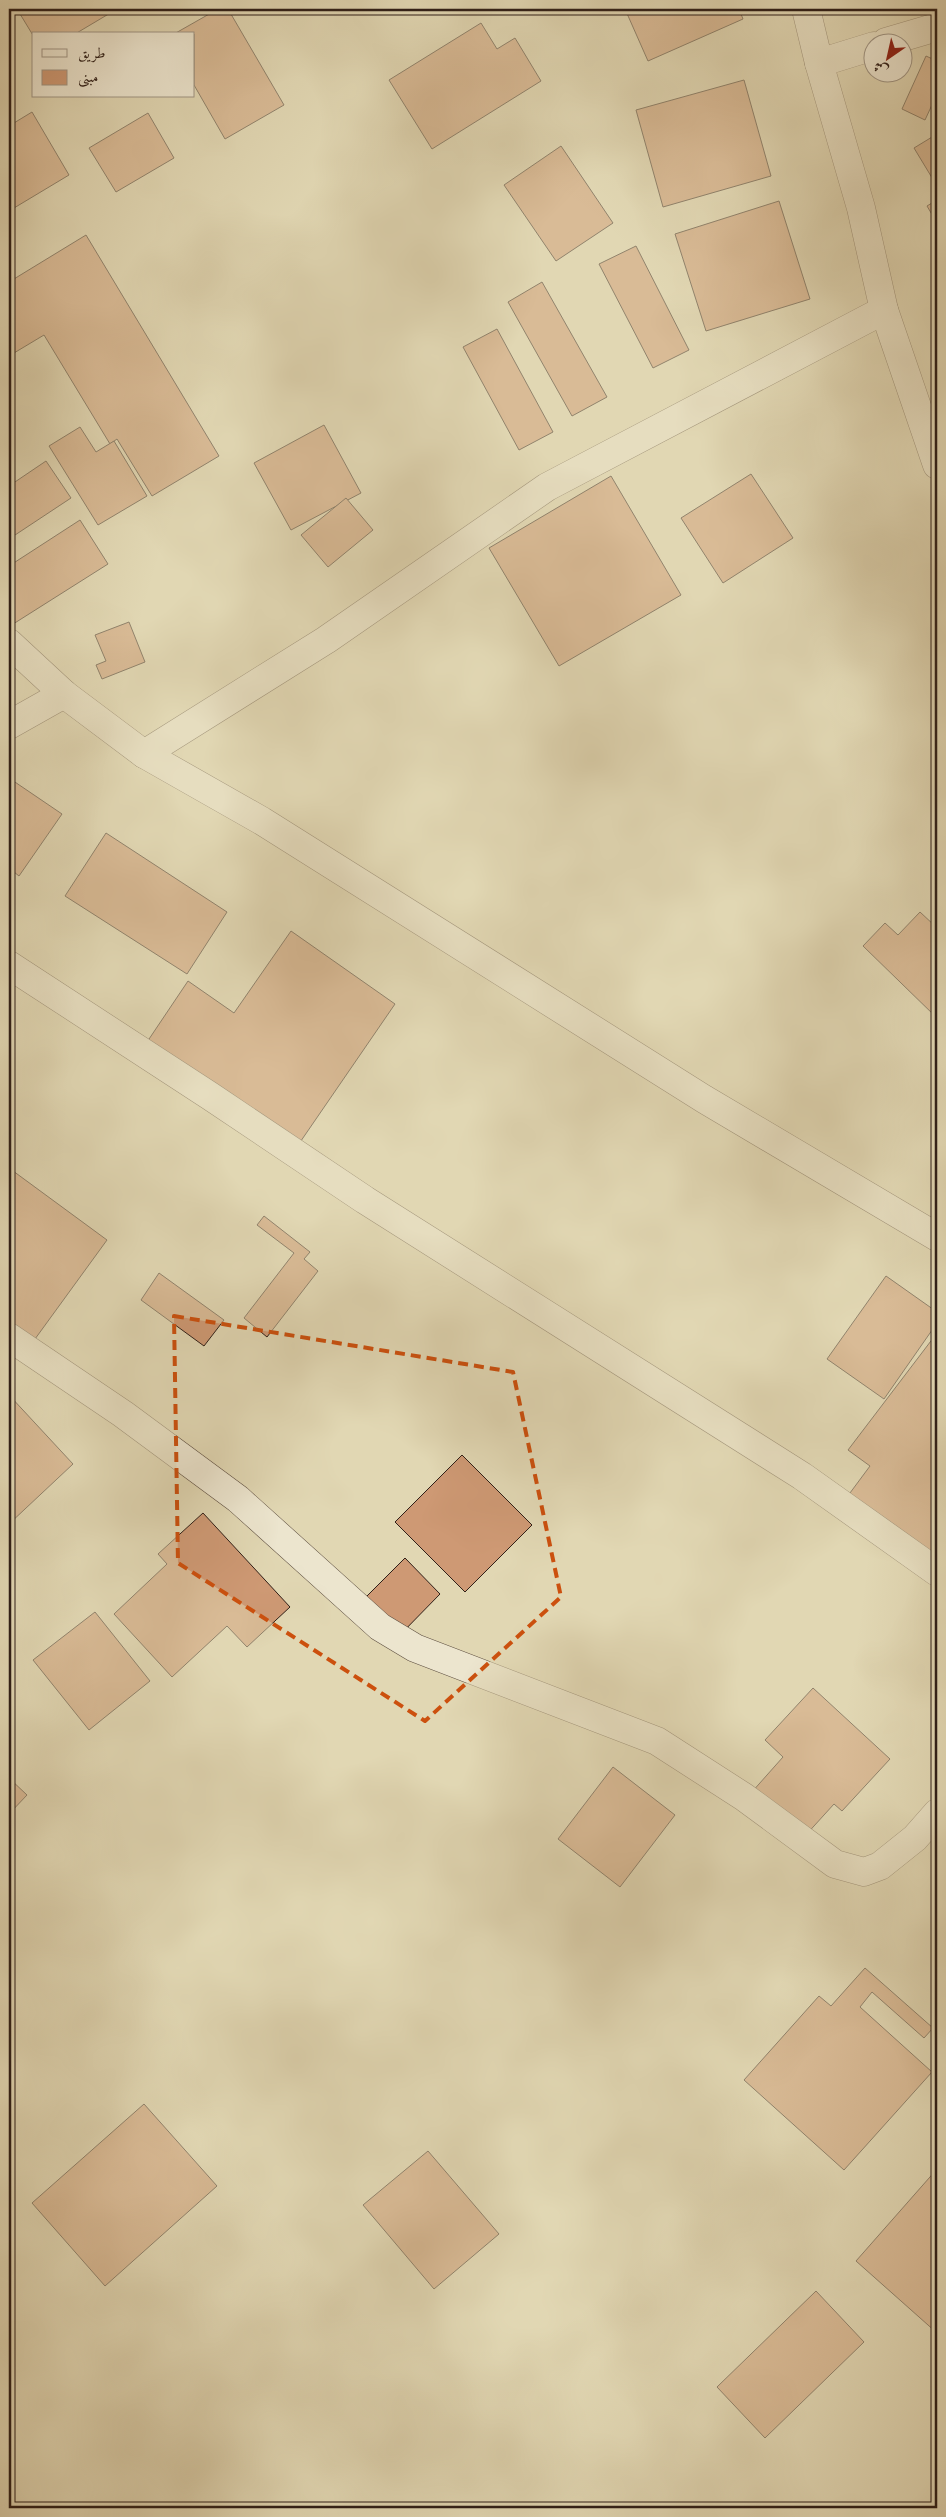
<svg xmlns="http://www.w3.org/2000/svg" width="946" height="2517" font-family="Vollkorn,Amiri,serif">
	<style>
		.building { fill: #ce9974; stroke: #2f1f18 }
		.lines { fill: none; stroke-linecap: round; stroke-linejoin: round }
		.street-casing { stroke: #5c4d3f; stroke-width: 29 }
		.street { stroke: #ece5ce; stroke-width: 28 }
		.marked { fill: none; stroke: #cc500e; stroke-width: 4; stroke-dasharray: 10 6; stroke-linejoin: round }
	</style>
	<rect width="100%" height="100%" fill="#e1d7b3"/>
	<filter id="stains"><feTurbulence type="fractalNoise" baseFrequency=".004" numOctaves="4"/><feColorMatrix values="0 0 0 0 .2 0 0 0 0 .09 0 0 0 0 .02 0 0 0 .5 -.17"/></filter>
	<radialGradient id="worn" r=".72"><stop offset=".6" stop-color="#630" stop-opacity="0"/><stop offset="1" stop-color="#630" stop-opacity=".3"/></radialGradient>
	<g class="building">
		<polygon points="17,9 117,9 75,34 34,34 34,37"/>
		<polygon points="218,9 228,9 284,105 225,139 194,85 194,34 174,34"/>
		<polygon points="625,9 739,9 743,19 648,61"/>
		<polygon points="481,23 497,49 515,38 541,81 432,149 389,80"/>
		<polygon points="926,56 937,61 937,94 925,120 902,109"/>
		<polygon points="744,80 771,176 663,207 636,110"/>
		<polygon points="32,112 69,175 9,211 9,126"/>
		<polygon points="148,113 174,158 116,192 89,148"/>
		<polygon points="937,134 937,186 914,148"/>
		<polygon points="561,146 613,223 556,261 504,185"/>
		<polygon points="937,200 937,223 927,206"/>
		<polygon points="779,201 810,299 706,331 675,234"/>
		<polygon points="86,235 219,456 152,496 117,439 110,444 44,335 9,356 9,282"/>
		<polygon points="636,246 689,350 653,368 599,264"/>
		<polygon points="542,282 607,397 572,416 508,302"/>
		<polygon points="497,329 553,432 519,450 463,347"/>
		<polygon points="324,425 361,493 291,530 254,463"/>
		<polygon points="80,427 96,452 114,441 147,496 98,525 49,446"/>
		<polygon points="46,461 71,498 9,539 9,486"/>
		<polygon points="751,474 793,538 723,583 681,518"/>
		<polygon points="611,476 681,595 559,666 489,548"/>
		<polygon points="346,498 373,530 328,567 301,535"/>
		<polygon points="80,520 108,564 10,626 9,566"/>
		<polygon points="129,622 145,662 102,679 96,665 106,661 95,635"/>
		<polygon points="9,778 62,814 19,876 9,868"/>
		<polygon points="106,833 227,912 187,974 65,896"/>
		<polygon points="920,912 935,926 937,923 937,1018 863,946 885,923 898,935"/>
		<polygon points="291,931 395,1004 294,1151 143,1048 188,981 234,1013"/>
		<polygon points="9,1168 107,1240 27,1350 9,1337"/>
		<polygon points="264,1216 310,1252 304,1259 318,1271 267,1337 244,1318 294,1253 257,1225"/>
		<polygon points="159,1273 224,1320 204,1346 141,1300"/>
		<polygon points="886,1276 937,1312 937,1323 884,1399 827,1359"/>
		<polygon points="937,1333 937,1566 847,1497 870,1466 848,1450"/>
		<polygon points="9,1395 73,1464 9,1524"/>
		<polygon points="462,1455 532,1525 465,1592 395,1522"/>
		<polygon points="203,1513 290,1607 247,1647 227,1626 172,1677 114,1614 167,1564 158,1554"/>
		<polygon points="405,1558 440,1594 396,1639 360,1603"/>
		<polygon points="95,1612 150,1681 89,1730 33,1660"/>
		<polygon points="813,1688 890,1759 842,1811 834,1804 794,1848 743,1802 783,1757 765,1740"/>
		<polygon points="613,1767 675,1815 620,1887 558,1839"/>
		<polygon points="9,1778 27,1795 9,1814"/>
		<polygon points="865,1968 933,2028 924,2038 872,1992 860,2007 932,2072 844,2170 744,2080 819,1996 831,2006"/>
		<polygon points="144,2104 217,2186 105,2286 32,2203"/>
		<polygon points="428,2151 499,2234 434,2289 363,2205"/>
		<polygon points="937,2169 937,2333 856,2261"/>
		<polygon points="816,2291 864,2342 765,2438 717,2387"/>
	</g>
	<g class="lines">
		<g class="street-casing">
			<g id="street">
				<polyline points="806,9 819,63 861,208 884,310 937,465"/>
				<polyline points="886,42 937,27"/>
				<polyline points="819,63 874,46"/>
				<polyline points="9,643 64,694 144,754 262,821 704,1099 937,1237"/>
				<polyline points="9,725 64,694"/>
				<polyline points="144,754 326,640 547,487 884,310"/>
				<polyline points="9,965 210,1096 365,1200 802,1476 937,1572"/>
				<polyline points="9,1337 123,1414 238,1499 380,1627 415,1648 657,1741 744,1797 835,1864 864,1872 880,1866 915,1838 937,1813"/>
			</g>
		</g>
		<use href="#street" class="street"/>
	</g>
	<path d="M0 0H946V2517H0ZM174,1316L513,1372L561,1597L425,1721L178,1563Z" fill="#e1d7b3" fill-opacity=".55" fill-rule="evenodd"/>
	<path class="marked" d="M174,1316L513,1372L561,1597L425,1721L178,1563Z"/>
	<rect width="946" height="2517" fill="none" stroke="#e1d7b3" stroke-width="30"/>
	<rect x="10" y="10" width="926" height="2497" fill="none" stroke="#2f1f18" stroke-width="2.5"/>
	<rect x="15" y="15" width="916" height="2487" fill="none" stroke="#2f1f18"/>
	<rect x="32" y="32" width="162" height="65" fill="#ece5ce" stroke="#a09685"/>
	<rect x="42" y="49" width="25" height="8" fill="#ece5ce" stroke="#a09685"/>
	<text x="78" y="58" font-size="15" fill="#2f1f18">طريق</text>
	<rect x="42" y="70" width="25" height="15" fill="#ce9974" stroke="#a09685"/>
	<text x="78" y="82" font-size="15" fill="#2f1f18">مبنى</text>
	<g transform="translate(888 58) rotate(214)"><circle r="24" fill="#ece5ce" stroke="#a09685"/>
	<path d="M0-4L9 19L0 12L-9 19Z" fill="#8f2418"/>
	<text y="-8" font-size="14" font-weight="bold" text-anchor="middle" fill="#2f1f18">ش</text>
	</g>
	<rect width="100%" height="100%" filter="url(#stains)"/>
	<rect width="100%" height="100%" fill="url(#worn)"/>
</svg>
